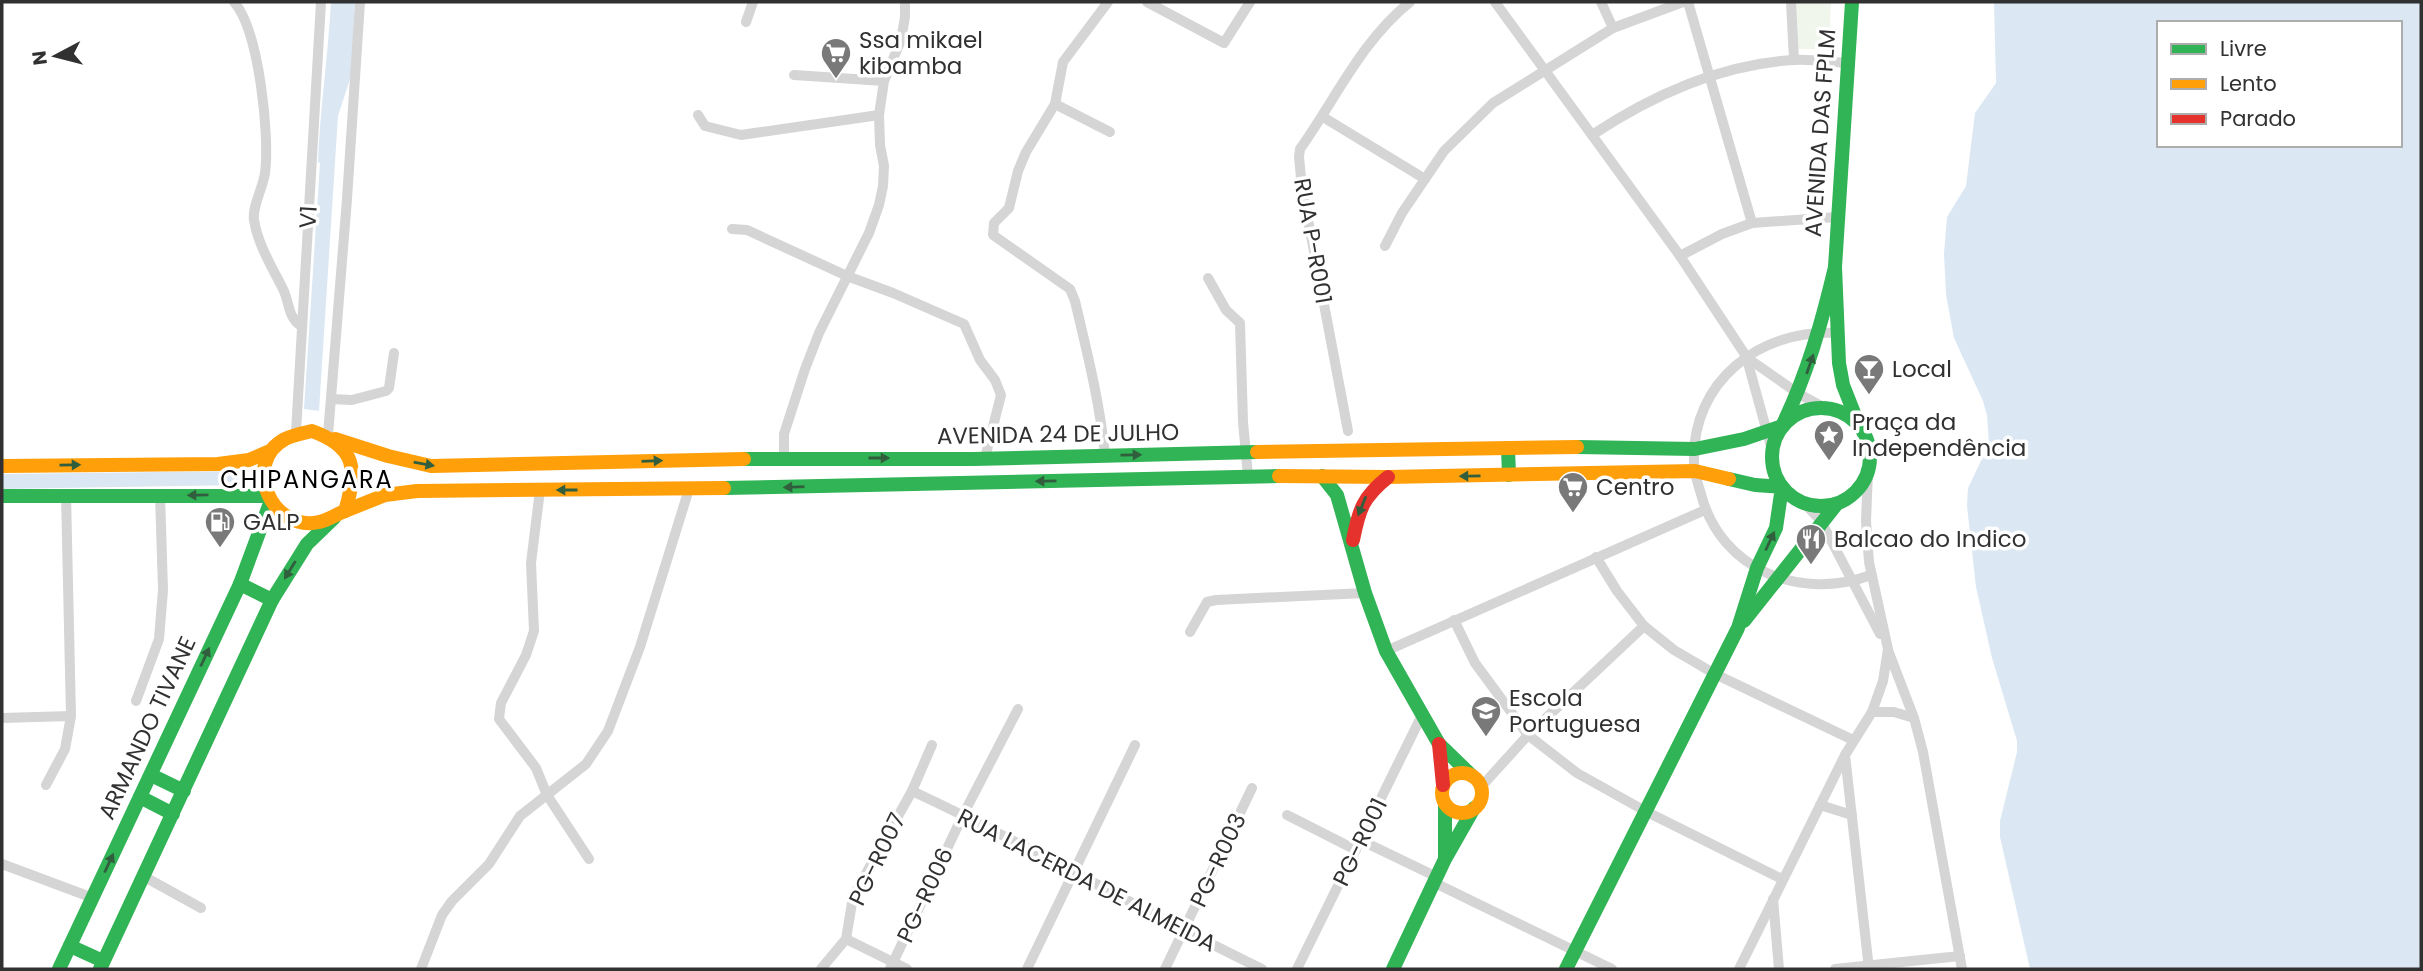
<svg xmlns="http://www.w3.org/2000/svg" width="2423" height="971" font-family="Poppins,sans-serif">
	<style>
		.green { fill: #f1f6ed }
		.water { fill: #dbe8f3; fill-rule: evenodd }
		.lines { fill: none; stroke-linecap: round; stroke-linejoin: round }
		.street { stroke: #d5d5d5; stroke-width: 10 }
		.fast { stroke: #30b455; stroke-width: 14 }
		.slow { stroke: #ff9f0a; stroke-width: 14 }
		.jam { stroke: #e5322d; stroke-width: 14 }
		.oneway { fill: #315f3e }
		.labels { text-anchor: middle; stroke-width: 7; stroke-linejoin: round; paint-order: stroke }
		.poi-label { font-size: 23px; fill: #313131; stroke: #fff; text-anchor: start }
		.street-label { font-size: 23px; fill: #313131; stroke: #fff }
		.neighbourhood-label { font-size: 24px; letter-spacing: 2px; fill: #000; stroke: #fff }
	</style>
	<rect width="100%" height="100%" fill="#fff"/>
	<polygon class="green" points="1793,2 1831,2 1829,49 1799,49 1796,40"/>
	<g class="water">
		<path d="M331,2H355L351,76L338,116L319,411L304,409L320,163L318,162C320,109 328,56 331,2Z"/>
		<path d="M1994,2H2421V969H2030L2000,837V821L2017,752V741L1992,658L1976,587L1967,506L1968,488L1989,444L1987,416L1983,401L1954,338L1946,295L1944,253L1947,217L1966,186L1975,113L1996,83ZM2159,23H2400V145H2159Z"/>
		<polygon points="241,471 242,485 2,489 2,474"/>
	</g>
	<g class="lines">
		<g class="street">
			<path d="M234,2C259,30 270,136 265,173C263,188 252,206 254,220C258,245 272,267 283,289C290,303 287,316 301,326"/>
			<polyline points="1147,2 1224,43 1250,2"/>
			<polyline points="1495,2 1680,256 1746,356 1772,450"/>
			<polyline points="1601,2 1613,28"/>
			<polyline points="1688,2 1752,223"/>
			<polyline points="1791,2 1794,60"/>
			<polyline points="746,22 753,2"/>
			<polyline points="794,75 884,81"/>
			<polyline points="1055,104 1110,132"/>
			<polyline points="698,115 705,126 741,135 879,115"/>
			<polyline points="1323,117 1425,179"/>
			<path d="M1592,135C1651,96 1721,64 1794,60C1811,59 1830,62 1848,63"/>
			<polyline points="732,229 747,230 847,276 893,293 964,324 980,360 995,380 1001,395 985,458"/>
			<polyline points="1385,246 1402,213 1444,151 1493,103 1613,28 1683,2"/>
			<polyline points="1680,256 1722,234 1752,223 1837,217"/>
			<polyline points="1208,278 1226,310 1240,323 1243,422 1248,476"/>
			<path d="M1838,333C1761,328 1691,381 1694,463C1694,473 1698,484 1701,494C1721,571 1801,601 1871,575"/>
			<polyline points="1746,357 1799,394 1823,407"/>
			<polyline points="331,399 352,400 386,391 389,388 394,353"/>
			<path d="M1348,431L1302,188L1299,157L1300,149C1335,100 1362,40 1410,2"/>
			<polyline points="296,432 321,2"/>
			<polyline points="328,435 347,199 360,2"/>
			<path d="M1105,455C1100,403 1087,352 1075,301L1070,289L993,235L994,223L1009,208L1018,171L1026,152L1055,104L1063,62L1108,2"/>
			<polyline points="784,458 784,434 805,369 819,333 869,233 879,205 883,186 884,166 880,145 879,115 884,81 901,40 905,17 905,2"/>
			<polyline points="540,490 531,563 534,631 526,655 501,703 499,719 536,768 547,795 589,859"/>
			<polyline points="1805,504 1821,521 1880,634"/>
			<polyline points="1596,557 1617,591 1644,626 1674,650 1715,674 1853,740"/>
			<polyline points="1454,620 1475,663 1528,735 1577,773 1647,812 1782,879"/>
			<polyline points="1190,632 1207,602 1216,600 1365,593"/>
			<polyline points="1888,650 1914,718 1923,752 1962,969"/>
			<polyline points="1386,651 1705,510"/>
			<polyline points="136,701 159,639 163,590 160,495"/>
			<polyline points="1872,712 1894,712 1914,718"/>
			<polyline points="2,718 71,716"/>
			<polyline points="1845,755 1869,969"/>
			<polyline points="46,785 65,749 71,716 66,495"/>
			<polyline points="1481,787 1528,735 1644,626"/>
			<path d="M912,791C1031,846 1144,912 1262,969"/>
			<polyline points="1820,805 1852,815"/>
			<polyline points="1287,815 1356,850"/>
			<polyline points="1360,840 1437,877"/>
			<polyline points="2,864 93,898"/>
			<polyline points="143,876 201,908"/>
			<polyline points="1435,883 1612,969"/>
			<polyline points="1773,899 1779,969"/>
			<polyline points="846,939 907,969"/>
			<polyline points="421,969 442,915 452,901 489,864 520,816 586,764 608,731 640,647 689,489"/>
			<polyline points="821,969 846,939 853,897 912,791 932,745"/>
			<polyline points="890,969 963,815 1018,709"/>
			<polyline points="1027,969 1135,745"/>
			<polyline points="1165,969 1252,788"/>
			<polyline points="1297,969 1422,715"/>
			<polyline points="1739,969 1845,755 1872,712 1883,681 1888,649 1869,562 1866,521 1868,472"/>
			<polyline points="1835,969 1960,956"/>
		</g>
		<g class="fast">
			<polyline points="1852,2 1835,267 1839,363 1843,385 1858,423"/>
			<circle cx="1821" cy="457" r="49"/>
			<path d="M1577,447L1695,449L1744,439L1782,426C1807,375 1822,322 1835,267"/>
			<polyline points="1508,448 1509,475"/>
			<polyline points="744,459 973,459 1257,452"/>
			<polyline points="1322,476 1337,495 1365,593 1386,651 1439,744 1471,775"/>
			<polyline points="724,488 1279,476"/>
			<polyline points="2,496 266,496"/>
			<polyline points="240,584 272,600"/>
			<polyline points="1744,621 1836,505"/>
			<polyline points="151,775 184,791"/>
			<polyline points="140,797 173,814"/>
			<polyline points="1445,804 1445,858"/>
			<polyline points="70,946 103,961"/>
			<polyline points="59,969 240,584 270,503"/>
			<polyline points="100,969 272,600 307,544 334,518"/>
			<polyline points="1393,969 1445,859 1474,808"/>
			<polyline points="1566,969 1738,628 1757,568 1776,528 1782,487 1755,485 1729,479"/>
		</g>
		<g class="slow">
			<path d="M312,431C356,447 358,469 345,511C337,514 328,520 319,522C272,533 241,463 285,439C293,435 304,433 312,431Z"/>
			<polyline points="335,439 388,456 431,466 744,459"/>
			<polyline points="1257,452 1577,447"/>
			<polyline points="2,466 218,464 249,460 270,451"/>
			<polyline points="1279,476 1388,477 1695,471 1729,479"/>
			<polyline points="345,511 385,495 417,491 724,488"/>
			<circle cx="1462" cy="793" r="20"/>
		</g>
		<g class="jam">
			<path d="M1353,540C1359,509 1363,497 1388,477"/>
			<polyline points="1439,744 1443,785"/>
		</g>
	</g>
	<defs><path id="oneway-solid" d="M-6-.8H1V-3.2L6.5 0L1 3.2V.8H-6Z" transform="scale(1.75)"/></defs>
	<g class="oneway">
		<use href="#oneway-solid" transform="translate(1810 364) rotate(-71)"/>
		<use href="#oneway-solid" transform="translate(1131 455) rotate(-1)"/>
		<use href="#oneway-solid" transform="translate(879 458)"/>
		<use href="#oneway-solid" transform="translate(652 461) rotate(-2)"/>
		<use href="#oneway-solid" transform="translate(424 464) rotate(10)"/>
		<use href="#oneway-solid" transform="translate(70 465) rotate(-1)"/>
		<use href="#oneway-solid" transform="translate(1470 476) rotate(179)"/>
		<use href="#oneway-solid" transform="translate(1046 481) rotate(179)"/>
		<use href="#oneway-solid" transform="translate(794 487) rotate(178)"/>
		<use href="#oneway-solid" transform="translate(567 490) rotate(180)"/>
		<use href="#oneway-solid" transform="translate(198 495) rotate(179)"/>
		<use href="#oneway-solid" transform="translate(1362 506) rotate(112)"/>
		<use href="#oneway-solid" transform="translate(1770 541) rotate(-65)"/>
		<use href="#oneway-solid" transform="translate(290 570) rotate(122)"/>
		<use href="#oneway-solid" transform="translate(205 657) rotate(-65)"/>
		<use href="#oneway-solid" transform="translate(109 863) rotate(-65)"/>
	</g>
	<defs>
		<g id="supermarket-pin" transform="scale(1.575)"><path d="M0 17L-7.5 6A9.5 9.5 0 1 1 7.5 6Z" fill="#797979" stroke="#fff"/><path d="M-6-5.5h2.5l.6 2H6L4.5 2H-2.5L-4.4-4H-6ZM-1.5 3.2a1.3 1.3 0 1 0 .1 0ZM3 3.2a1.3 1.3 0 1 0 .1 0Z" fill="#fff"/></g>
		<g id="bar-pin" transform="scale(1.575)"><path d="M0 17L-7.5 6A9.5 9.5 0 1 1 7.5 6Z" fill="#797979" stroke="#fff"/><path d="M-6-5H6L.8 .8V4.5H3.5V6h-7V4.5H-.8V.8Z" fill="#fff"/></g>
		<g id="sight-pin" transform="scale(1.575)"><path d="M0 17L-7.5 6A9.5 9.5 0 1 1 7.5 6Z" fill="#797979" stroke="#fff"/><path d="M0-6L1.8-2.2L6-1.7L2.9 1.2L3.7 5.4L0 3.3L-3.7 5.4L-2.9 1.2L-6-1.7L-1.8-2.2Z" fill="#fff"/></g>
		<g id="fuel-pin" transform="scale(1.575)"><path d="M0 17L-7.5 6A9.5 9.5 0 1 1 7.5 6Z" fill="#797979" stroke="#fff"/><path d="M-5.5-6h7V0h2V4h1.3V-2.5L3-4.5l.8-.8L6-3V5H2.5V1h-1V6h-7ZM-4.2-4.7v3.2H.2V-4.7Z" fill="#fff"/></g>
		<g id="restaurant-pin" transform="scale(1.575)"><path d="M0 17L-7.5 6A9.5 9.5 0 1 1 7.5 6Z" fill="#797979" stroke="#fff"/><path d="M-5-6h1v4h1v-4h1v4h1v-4h1v5L-1.5 .5V6h-2V.5L-5-1ZM5-6V6H3V1.5H1.5Q1.5-4 5-6Z" fill="#fff"/></g>
		<g id="school-pin" transform="scale(1.575)"><path d="M0 17L-7.5 6A9.5 9.5 0 1 1 7.5 6Z" fill="#797979" stroke="#fff"/><path d="M0-5L7-2L0 1L-7-2ZM-4 1L0 2.5L4 1V4Q0 6-4 4Z" fill="#fff"/></g>
	</defs>
	<g fill-rule="evenodd">
		<use href="#supermarket-pin" x="836" y="53"/>
		<use href="#bar-pin" x="1869" y="369"/>
		<use href="#sight-pin" x="1829" y="435"/>
		<use href="#supermarket-pin" x="1573" y="487"/>
		<use href="#fuel-pin" x="220" y="522"/>
		<use href="#restaurant-pin" x="1811" y="539"/>
		<use href="#school-pin" x="1486" y="711"/>
	</g>
	<g class="labels">
		<g class="poi-label">
			<text x="859" y="48">Ssa mikael<tspan x="859" dy="26">kibamba</tspan></text>
			<text x="1892" y="377">Local</text>
			<text x="1852" y="430">Praça da<tspan x="1852" dy="26">Independência</tspan></text>
			<text x="1596" y="495">Centro</text>
			<text x="243" y="530">GALP</text>
			<text x="1834" y="547">Balcao do Indico</text>
			<text x="1509" y="706">Escola<tspan x="1509" dy="26">Portuguesa</tspan></text>
		</g>
		<g class="street-label">
			<text transform="translate(1820 133) rotate(-86)" y="8">AVENIDA DAS FPLM</text>
			<text transform="translate(308 217) rotate(-86)" y="8">V1</text>
			<text transform="translate(1313 241) rotate(80)" y="8">RUA P-R001</text>
			<text transform="translate(1058 434) rotate(-1)" y="8">AVENIDA 24 DE JULHO</text>
			<text transform="translate(147 728) rotate(-65)" y="8">ARMANDO TIVANE</text>
			<text transform="translate(1360 842) rotate(-64)" y="8">PG-R001</text>
			<text transform="translate(877 859) rotate(-64)" y="8">PG-R007</text>
			<text transform="translate(1218 860) rotate(-65)" y="8">PG-R003</text>
			<text transform="translate(1087 880) rotate(27)" y="8">RUA LACERDA DE ALMEIDA</text>
			<text transform="translate(925 895) rotate(-65)" y="8">PG-R006</text>
		</g>
		<g class="neighbourhood-label">
			<text x="307" y="488">CHIPANGARA</text>
		</g>
	</g>
	<rect width="2423" height="971" fill="none" stroke="#313131" stroke-width="7"/>
	<rect x="2157" y="21" width="245" height="126" fill="#ffffff" stroke="#adadad" stroke-width="2"/>
	<rect x="2171" y="44" width="35" height="10" fill="#30b455" stroke="#adadad" stroke-width="2"/>
	<text x="2220" y="56" font-size="21" fill="#313131">Livre</text>
	<rect x="2171" y="79" width="35" height="10" fill="#ff9f0a" stroke="#adadad" stroke-width="2"/>
	<text x="2220" y="91" font-size="21" fill="#313131">Lento</text>
	<rect x="2171" y="114" width="35" height="10" fill="#e5322d" stroke="#adadad" stroke-width="2"/>
	<text x="2220" y="126" font-size="21" fill="#313131">Parado</text>
	<g transform="translate(56 56) rotate(263)" stroke="#ffffff" stroke-width="5" paint-order="stroke">
	<path d="M0-5L12 26L0 18L-12 26Z" fill="#313131"/>
	<text y="-10" font-size="19" font-weight="bold" text-anchor="middle" fill="#313131">N</text>
	</g>
</svg>
